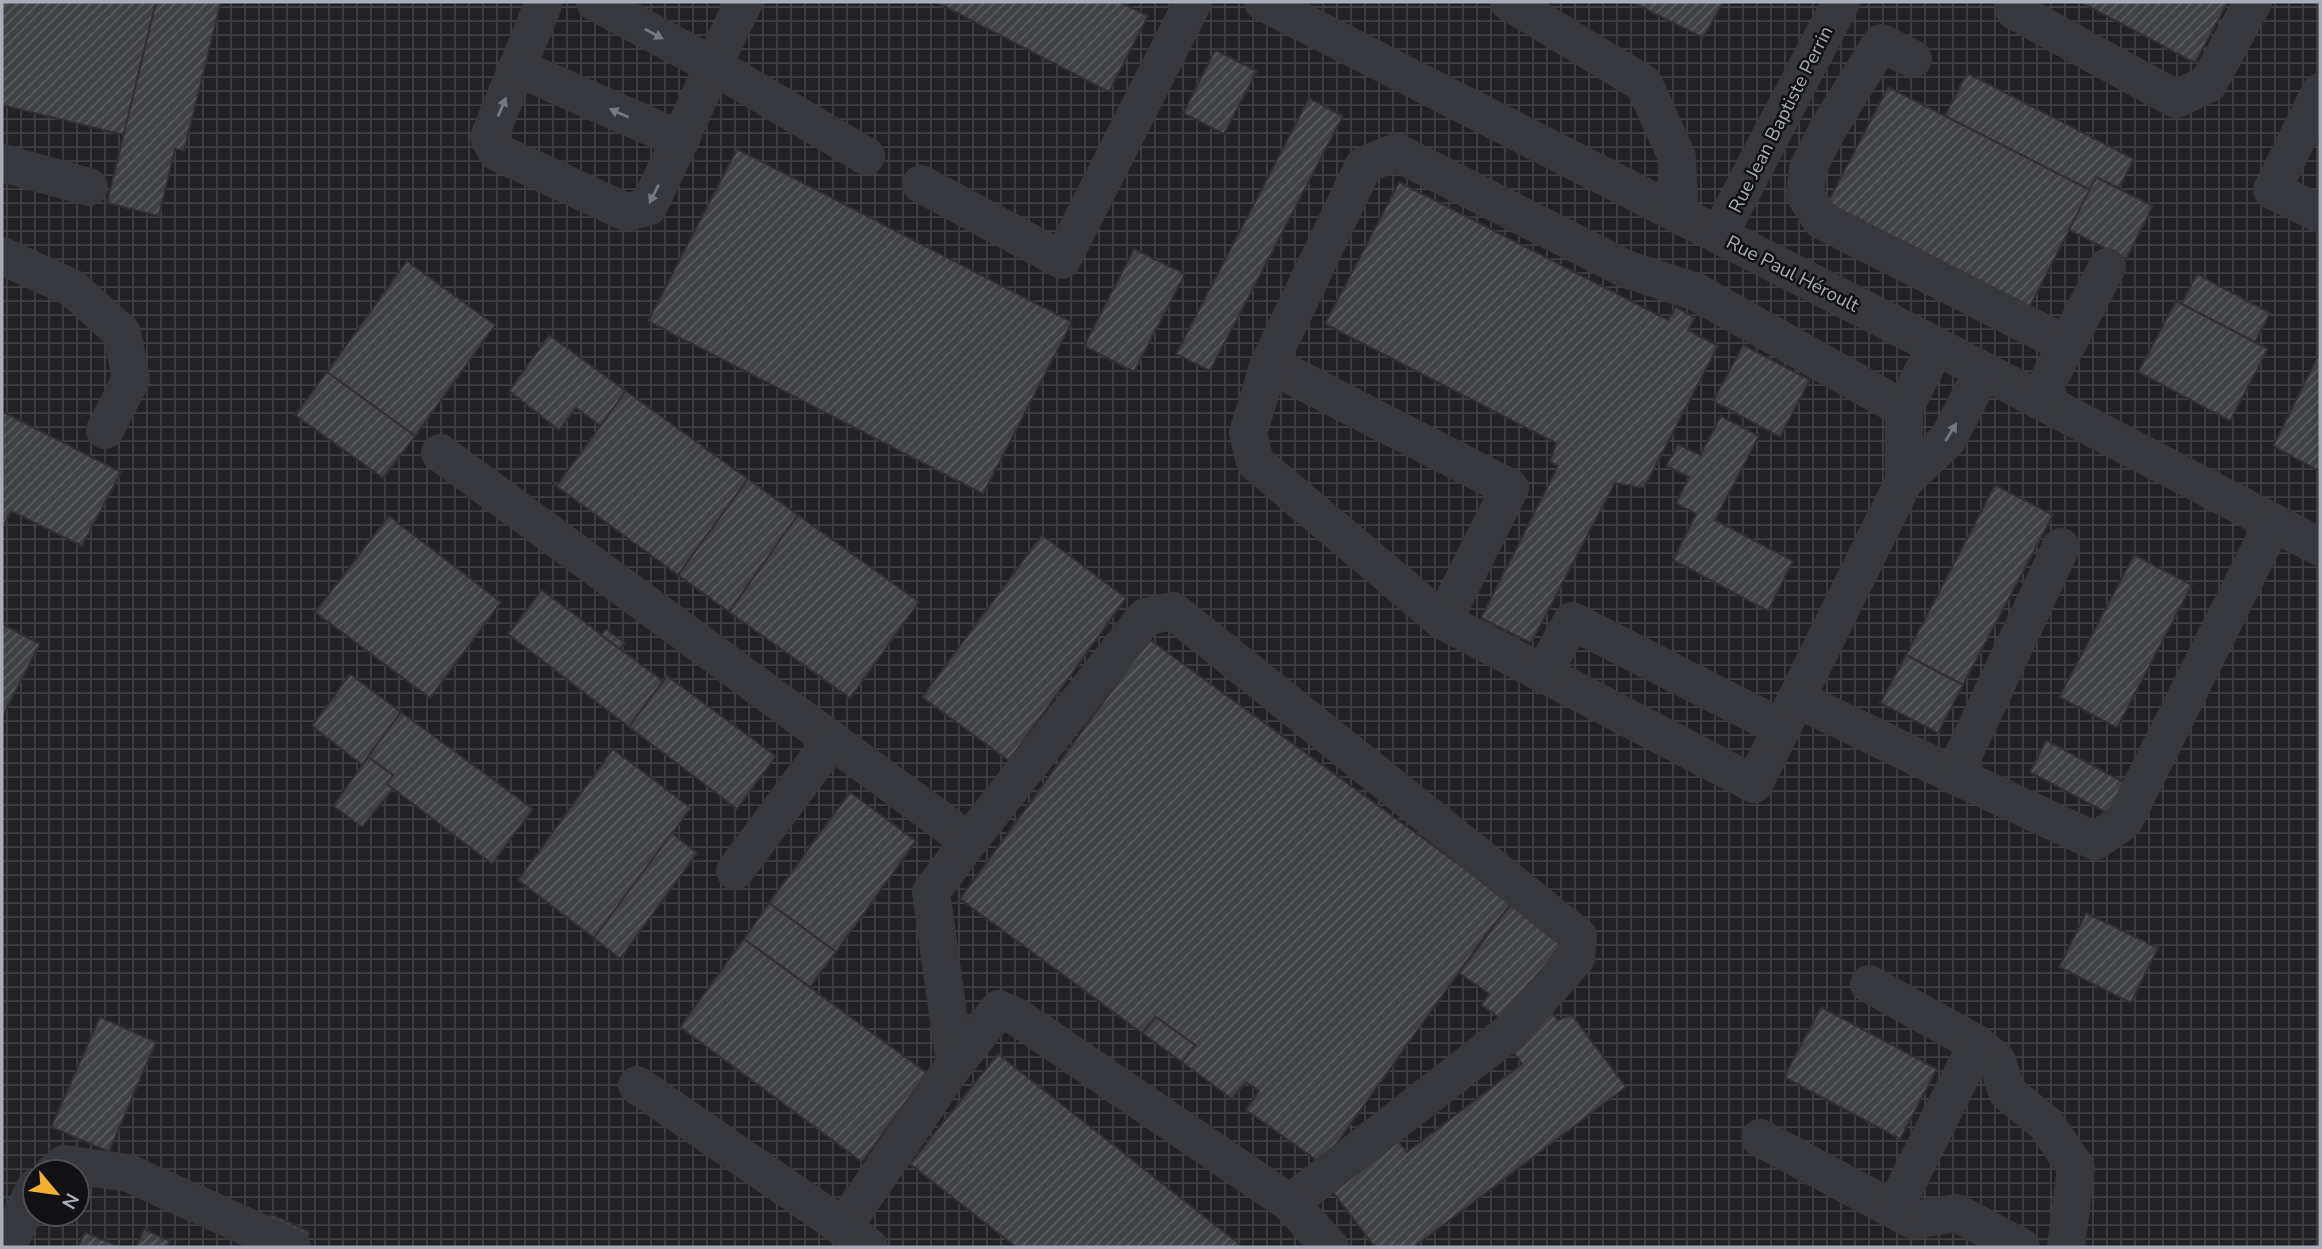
<svg xmlns="http://www.w3.org/2000/svg" width="2322" height="1249" font-family="'Nunito Sans',sans-serif">
	<style>
		.industrial { fill: url(#industrial-grid); fill-rule: evenodd }
		.building { fill: url(#building-hatch); stroke: #303034; stroke-width: 2 }
		.lines { fill: none; stroke-linecap: round; stroke-linejoin: round }
		.minor { stroke: #37383d; stroke-width: 38 }
		.oneway { fill: #757881 }
		.labels { text-anchor: middle; stroke-width: 5; stroke-linejoin: round; paint-order: stroke }
		.street-label { font-size: 19px; fill: #a8adb8; stroke: #111113 }
	</style>
	<defs>
		<pattern id="industrial-grid" width="8" height="8" patternUnits="userSpaceOnUse" patternTransform="scale(1.75)"><rect width="8" height="8" fill="#222225"/><path d="M0 4h8M4 0v8" fill="none" stroke="#3f3f43"/></pattern>
		<pattern id="building-hatch" width="6" height="6" patternUnits="userSpaceOnUse" patternTransform="scale(1.75)"><rect width="6" height="6" fill="#404145"/><path d="M-1 1l2-2M0 6l6-6M5 7l2-2" fill="none" stroke="#595a5e"/></pattern>
	</defs>
	<rect width="100%" height="100%" fill="#161618"/>
	<path class="industrial" d="M2,2H2320V1247H2ZM35,1172H77V1214H35Z"/>
	<g class="building">
		<polygon points="2,2 156,2 124,135 2,105"/>
		<polygon points="156,2 221,2 184,151 175,149 159,216 107,203"/>
		<polygon points="936,2 1120,2 1148,16 1109,92"/>
		<polygon points="1632,2 1723,2 1703,38"/>
		<polygon points="2080,2 2228,2 2195,63"/>
		<polygon points="1215,50 1257,71 1224,134 1183,113"/>
		<polygon points="1967,73 2134,159 2119,188 2096,177 2090,190 1945,116"/>
		<polygon points="1888,87 2090,190 2029,308 1827,204"/>
		<polygon points="1309,98 1343,116 1210,371 1176,354"/>
		<polygon points="737,149 1072,322 983,494 648,321"/>
		<polygon points="2096,177 2153,206 2126,259 2069,230"/>
		<polygon points="1399,182 1668,320 1676,307 1695,318 1688,330 1718,346 1644,488 1615,483 1531,643 1481,618 1558,466 1550,462 1556,443 1325,324"/>
		<polygon points="1134,249 1185,274 1134,372 1084,346"/>
		<polygon points="407,261 495,325 415,436 327,372"/>
		<polygon points="2197,274 2270,313 2255,342 2181,304"/>
		<polygon points="2176,301 2268,349 2230,421 2138,372"/>
		<polygon points="549,335 626,391 601,426 576,408 559,430 509,391"/>
		<polygon points="1743,345 1810,380 1780,437 1713,401"/>
		<polygon points="2320,352 2320,468 2319,471 2273,446"/>
		<polygon points="327,372 415,436 383,478 295,415"/>
		<polygon points="626,391 748,479 678,575 552,483 557,485"/>
		<polygon points="3,412 121,472 82,546 11,511 2,528"/>
		<polygon points="1721,416 1759,436 1715,520 1793,561 1768,611 1673,560 1696,514 1676,503 1689,477 1666,466 1678,444 1700,455"/>
		<polygon points="748,479 798,515 729,612 678,575"/>
		<polygon points="1995,485 2053,515 1963,685 1906,655"/>
		<polygon points="798,515 919,602 850,698 729,612"/>
		<polygon points="389,516 501,602 430,698 315,612"/>
		<polygon points="1042,535 1126,598 1009,761 922,697"/>
		<polygon points="2134,555 2192,585 2117,728 2059,697"/>
		<polygon points="542,590 663,681 629,727 508,634"/>
		<polygon points="2,624 40,644 2,717"/>
		<polygon points="606,629 625,643 620,649 601,635"/>
		<polygon points="1149,639 1512,903 1485,936 1322,1164 1246,1110 1259,1091 1246,1082 1232,1099 1182,1062 1195,1045 1156,1017 1142,1033 960,899"/>
		<polygon points="1906,655 1963,685 1938,733 1880,703"/>
		<polygon points="350,674 401,712 362,765 312,726"/>
		<polygon points="667,676 776,756 737,809 629,727"/>
		<polygon points="401,712 533,809 492,864 387,784 393,775 368,757"/>
		<polygon points="2046,740 2125,783 2109,814 2030,772"/>
		<polygon points="613,749 691,808 594,938 518,880"/>
		<polygon points="368,757 393,775 387,784 393,789 362,827 333,806"/>
		<polygon points="850,792 916,841 836,952 769,903"/>
		<polygon points="672,833 697,853 620,959 594,938"/>
		<polygon points="769,903 836,952 810,987 744,939"/>
		<polygon points="1512,903 1563,942 1504,1021 1481,1005 1489,994 1459,973"/>
		<polygon points="2086,913 2158,948 2131,1003 2059,967"/>
		<polygon points="744,939 927,1073 862,1162 680,1027"/>
		<polygon points="1821,1007 1937,1069 1900,1139 1784,1077"/>
		<polygon points="1552,1012 1558,1020 1572,1015 1626,1087 1414,1247 1375,1247 1332,1191 1398,1141 1407,1152 1522,1064 1508,1045"/>
		<polygon points="100,1017 156,1042 109,1152 51,1127"/>
		<polygon points="1156,1017 1195,1045 1182,1062 1142,1033"/>
		<polygon points="998,1054 1243,1247 1016,1247 910,1164"/>
		<polygon points="271,1214 310,1232 304,1244 265,1226"/>
		<polygon points="144,1229 170,1241 167,1247 136,1247"/>
		<polygon points="85,1232 120,1247 78,1247"/>
	</g>
	<g class="lines">
		<g class="minor">
			<path d="M544,2L489,137L497,152L626,212L648,207C682,139 710,69 744,2"/>
			<polyline points="595,2 712,65 866,156"/>
			<polyline points="1263,2 1936,346 2320,547"/>
			<polyline points="1509,2 1644,84 1677,157 1680,216"/>
			<polyline points="2014,2 2015,11 2176,99 2208,84 2253,2"/>
			<polyline points="1913,59 1881,43 1829,127 1808,168 1805,195 1821,220 2067,345"/>
			<polyline points="518,68 681,140"/>
			<polyline points="2320,92 2272,190 2320,214"/>
			<polyline points="2,163 89,187"/>
			<polyline points="921,184 1062,260 1193,2"/>
			<polyline points="1719,235 1841,2"/>
			<polyline points="2,256 72,288 122,333 131,379 105,430"/>
			<polyline points="1269,364 1510,488 1443,621"/>
			<polyline points="2038,400 2107,267"/>
			<polyline points="1904,409 1696,292 1626,269 1396,152 1364,165 1269,364 1248,433 1255,462 1443,621 1754,784 1904,481 1948,439 1983,371"/>
			<polyline points="440,453 969,841 931,892 955,1064 843,1227 869,1247"/>
			<polyline points="1904,481 1904,409 1936,346"/>
			<polyline points="1543,674 1572,621 1782,728"/>
			<polyline points="1797,699 1954,775 2061,547"/>
			<polyline points="1954,775 2095,841 2124,821 2273,523"/>
			<polyline points="969,841 1145,617 1173,611 1578,936 1576,958 1510,1032 1290,1203"/>
			<polyline points="735,871 832,740"/>
			<polyline points="1869,984 1977,1044 1997,1061 2007,1092 2046,1124 2076,1168 2066,1247"/>
			<polyline points="955,1064 999,1009 1017,1017 1290,1203 1330,1247"/>
			<polyline points="637,1085 843,1227"/>
			<polyline points="1760,1138 1913,1220 1957,1213 2021,1247"/>
			<polyline points="54,1172 64,1164 128,1173 292,1247"/>
			<polyline points="1894,1209 1977,1044"/>
			<polyline points="7,1247 35,1188"/>
		</g>
	</g>
	<defs><path id="oneway-solid" d="M-6-.8H1V-3.2L6.5 0L1 3.2V.8H-6Z" transform="scale(1.75)"/></defs>
	<g class="oneway">
		<use href="#oneway-solid" transform="translate(654 34) rotate(28)"/>
		<use href="#oneway-solid" transform="translate(502 107) rotate(-67)"/>
		<use href="#oneway-solid" transform="translate(619 113) rotate(-156)"/>
		<use href="#oneway-solid" transform="translate(654 194) rotate(117)"/>
		<use href="#oneway-solid" transform="translate(1951 432) rotate(-58)"/>
	</g>
	<g class="labels">
		<g class="street-label">
			<text transform="translate(1780 119) rotate(-63)" y="7">Rue Jean Baptiste Perrin</text>
			<text transform="translate(1793 273) rotate(27)" y="7">Rue Paul Héroult</text>
		</g>
	</g>
	<rect width="2322" height="1249" fill="none" stroke="#a8adb8" stroke-width="7"/>
	<g transform="translate(56 1193) rotate(119)"><circle r="33" fill="#111113" stroke="#4d4f55" stroke-width="2"/>
	<path d="M0-5L12 26L0 18L-12 26Z" fill="#f2b134"/>
	<text y="-10" font-size="19" font-weight="bold" text-anchor="middle" fill="#a8adb8">N</text>
	</g>
</svg>
